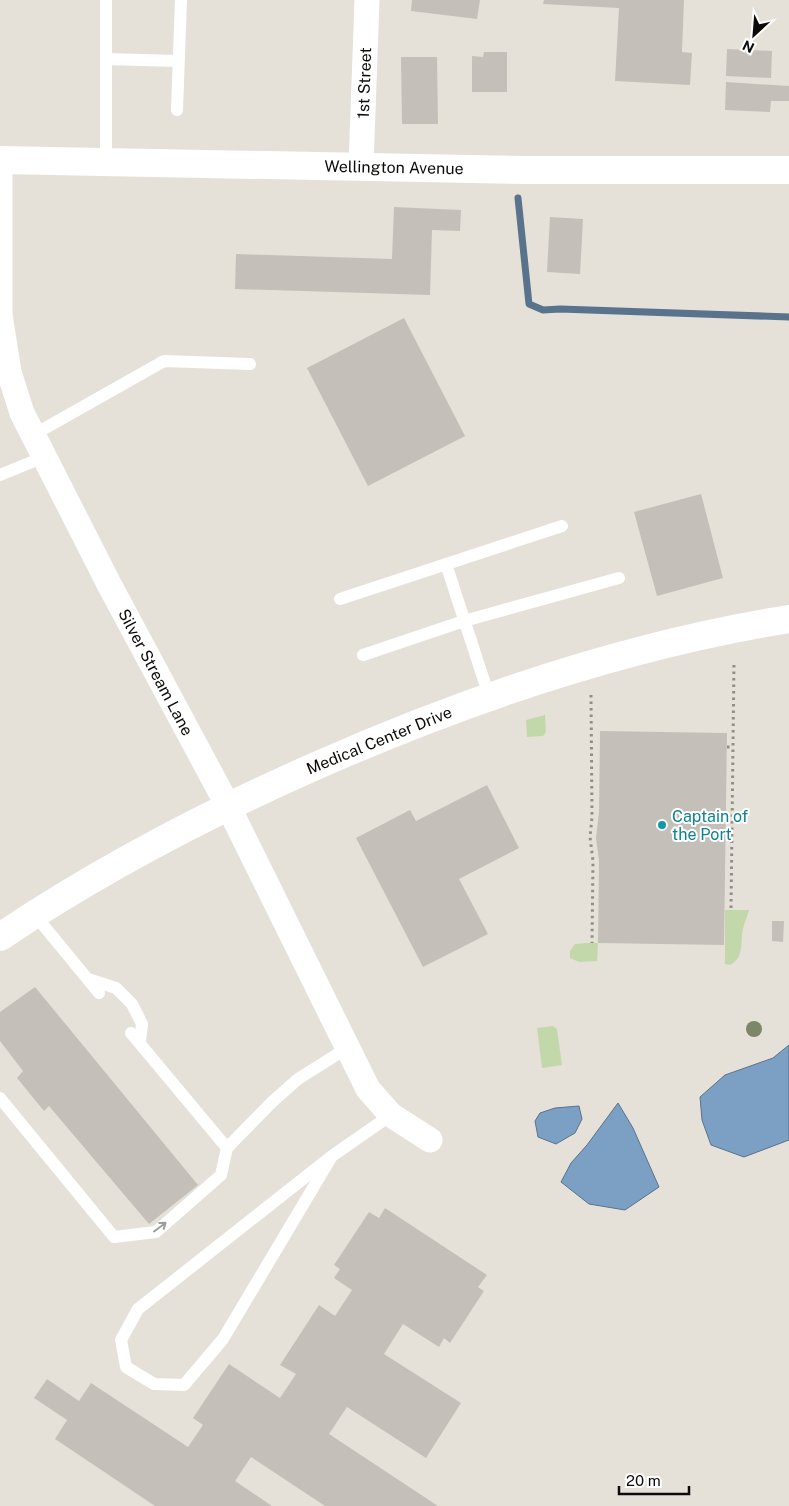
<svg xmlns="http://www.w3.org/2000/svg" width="789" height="1506" font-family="'Public Sans',sans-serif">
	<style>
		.green { fill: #c2d8ab }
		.water { fill: #7ba0c4; stroke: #5a738c }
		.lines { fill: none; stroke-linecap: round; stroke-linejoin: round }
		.stream { stroke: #5a738c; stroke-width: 7 }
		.building { fill: #c4c0b9 }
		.path { stroke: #918e88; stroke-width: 3; stroke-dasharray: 2.5 4; stroke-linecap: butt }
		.lane { stroke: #fff; stroke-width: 12 }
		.street { stroke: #fff; stroke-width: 25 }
		.secondary { stroke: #fff; stroke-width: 28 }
		.tree { fill: #7d8667 }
		.oneway { stroke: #9e9d9d }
		.culture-dot { fill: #0f9aa8; stroke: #fff; stroke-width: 2 }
		.labels { text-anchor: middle; stroke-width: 4; stroke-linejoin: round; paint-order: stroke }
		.street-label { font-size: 16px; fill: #0c0b09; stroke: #fff }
		.culture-label { font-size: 16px; fill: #0d838f; stroke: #fff; text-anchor: start }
	</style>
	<rect width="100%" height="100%" fill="#e5e1d9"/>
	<g class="green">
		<polygon points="545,715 546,732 543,736 527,737 526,720"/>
		<path d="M725,910H749C748,916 745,920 744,925C739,940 746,957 730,965L725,964Z"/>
		<polygon points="586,943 598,943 597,961 579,962 570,958 570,951 575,944"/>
		<polygon points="553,1026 557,1029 562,1065 542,1068 537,1028"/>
	</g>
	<g class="water">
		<polygon points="789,1045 789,1140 744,1157 711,1145 702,1120 700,1097 725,1075 773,1058"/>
		<polygon points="618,1103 633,1128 659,1187 625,1210 589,1204 561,1182 571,1163 587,1145"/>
		<polygon points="579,1106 582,1119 575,1133 556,1144 538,1137 535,1121 540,1113 555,1108"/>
	</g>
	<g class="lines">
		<polyline class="stream" points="518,198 529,304 543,310 560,309 789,317"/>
	</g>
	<g class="building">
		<polygon points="412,0 480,0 477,19 411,11"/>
		<polygon points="544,0 684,0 682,52 692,53 690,85 615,81 619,8 543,4"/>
		<polygon points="727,49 772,51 771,78 726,76"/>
		<polygon points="484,52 507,52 507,92 472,92 472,56 483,57"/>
		<polygon points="401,57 437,57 438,124 402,124"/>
		<polygon points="726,82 789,86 789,101 771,101 770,112 725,110"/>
		<polygon points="394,207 461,210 460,231 432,230 430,295 235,289 236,254 392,259"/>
		<polygon points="550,217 583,219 580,274 547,272"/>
		<polygon points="404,318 465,436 368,486 307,368"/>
		<polygon points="701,494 723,578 657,596 634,512"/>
		<polygon points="600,731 727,733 724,945 598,943 599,861 596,838 599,812"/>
		<polygon points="487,785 519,848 459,879 488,934 423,967 356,838 410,810 416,821"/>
		<polygon points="772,921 784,921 783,942 772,941"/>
		<polygon points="35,987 198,1185 149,1224 49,1106 44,1111 17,1078 23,1071 0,1041 0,1012"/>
		<polygon points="385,1208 487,1275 478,1287 484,1291 450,1343 444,1338 439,1347 403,1324 384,1354 461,1403 426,1458 347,1407 329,1434 438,1506 325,1506 251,1457 235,1481 272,1506 155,1506 55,1439 67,1420 34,1398 47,1379 79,1401 91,1383 188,1447 203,1425 193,1418 229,1364 280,1398 296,1374 280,1365 319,1305 335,1316 352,1290 334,1278 340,1269 334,1265 369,1212 379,1218"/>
	</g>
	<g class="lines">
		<g class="path">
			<polyline points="591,695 592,817 590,837 593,861 592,943"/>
			<polyline points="727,747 733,747"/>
			<polyline points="731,908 734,662"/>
		</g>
		<g class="lane">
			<polyline points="106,0 106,161"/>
			<polyline points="106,59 178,61"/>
			<polyline points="177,110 181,0"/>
			<polyline points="33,435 164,361 250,364"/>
			<polyline points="0,475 44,457"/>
			<polyline points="446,564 489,696"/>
			<polyline points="340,599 562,526"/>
			<polyline points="363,655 464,621 619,578"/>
			<polyline points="34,914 99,993"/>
			<polyline points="88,979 116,988 132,1004 142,1024 140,1042"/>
			<polyline points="131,1033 227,1148"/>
			<polyline points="0,1098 114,1237 156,1232 221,1175 227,1148 272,1102 298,1079 347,1048"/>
			<polyline points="332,1156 223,1339 184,1385 154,1384 126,1367 121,1340 138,1309 332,1156 391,1115"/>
		</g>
		<g class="street">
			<polyline points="0,160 0,315 9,372 22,413 110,586 228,806 368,1089 391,1115 430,1140"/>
			<polyline points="361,167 367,0"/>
		</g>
		<g class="secondary">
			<polyline points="0,160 523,170 789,170"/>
			<path d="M0,937C100,870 207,814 318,765C468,699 626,645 789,619"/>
		</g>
	</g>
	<circle class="tree" cx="754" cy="1029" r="8"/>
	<defs><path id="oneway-shaft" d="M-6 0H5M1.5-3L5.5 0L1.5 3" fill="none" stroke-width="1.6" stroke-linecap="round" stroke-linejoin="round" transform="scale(1.25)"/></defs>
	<use class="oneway" href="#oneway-shaft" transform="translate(160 1227) rotate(-37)"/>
	<circle class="culture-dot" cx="662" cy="825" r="5"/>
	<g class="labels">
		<g class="street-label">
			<text transform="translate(364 83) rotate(-88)" y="6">1st Street</text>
			<text transform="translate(394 167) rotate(1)" y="6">Wellington Avenue</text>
			<text transform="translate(156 672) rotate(62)" y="6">Silver Stream Lane</text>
			<text transform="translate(379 740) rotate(-22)" y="6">Medical Center Drive</text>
		</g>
		<g class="culture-label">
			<text x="672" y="822">Captain of<tspan x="672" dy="18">the Port</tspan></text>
		</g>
	</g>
	<g transform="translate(754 35) rotate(206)" stroke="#ffffff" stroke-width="4" paint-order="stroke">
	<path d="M0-4L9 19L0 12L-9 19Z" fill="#0c0b09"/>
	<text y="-8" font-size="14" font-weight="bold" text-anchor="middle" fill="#0c0b09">N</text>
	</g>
	<path d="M619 1486v8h70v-8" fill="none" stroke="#0c0b09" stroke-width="2.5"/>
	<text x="626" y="1486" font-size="15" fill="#0c0b09" stroke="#ffffff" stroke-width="4" paint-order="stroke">20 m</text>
</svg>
